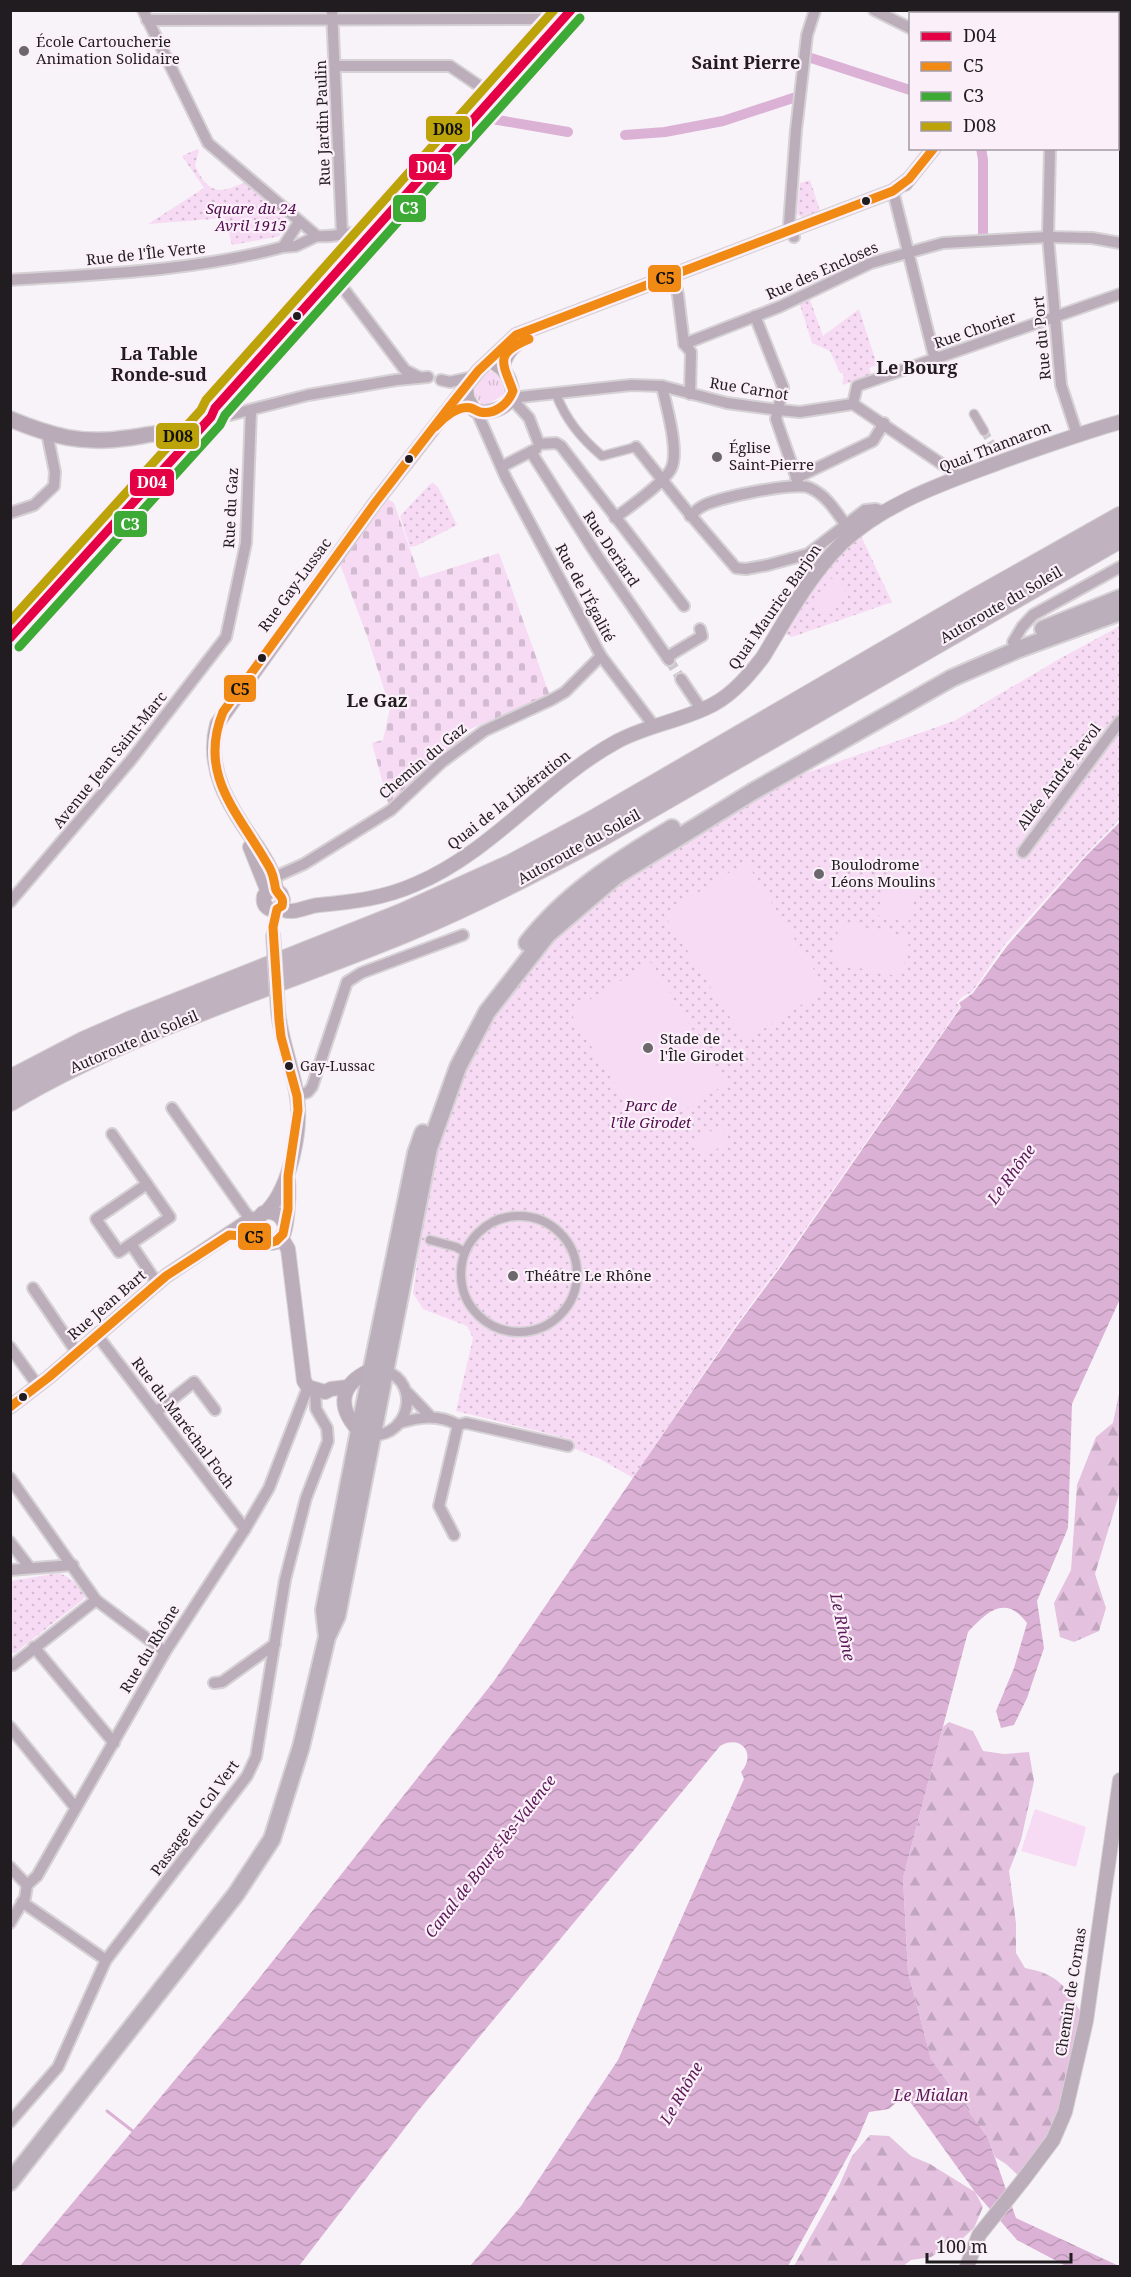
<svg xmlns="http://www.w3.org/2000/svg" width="1131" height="2277" font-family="'Noto Serif',serif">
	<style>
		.grass { fill: url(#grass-tufts) }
		.forest { fill: url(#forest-firs) }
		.cemetery { fill: url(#cemetery-stones) }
		.park { fill: url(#park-dots) }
		.pitch { fill: #f7dbf4 }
		.water { fill: url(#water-waves) }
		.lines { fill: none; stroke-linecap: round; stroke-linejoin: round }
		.stream { stroke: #dbb2d6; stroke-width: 3 }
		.canal { stroke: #dbb2d6; stroke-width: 10 }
		.pedestrian-tunnel { stroke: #cdc8cd; stroke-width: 8; stroke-dasharray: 8 4; stroke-linecap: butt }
		.minor-tunnel { stroke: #cdc8cd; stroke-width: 10; stroke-dasharray: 10 5; stroke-linecap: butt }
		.primary-tunnel { stroke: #cdc8cd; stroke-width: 16; stroke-dasharray: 16 8; stroke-linecap: butt }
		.pedestrian-casing { stroke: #d5d1d4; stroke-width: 11 }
		.minor-casing { stroke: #d5d1d4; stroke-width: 14 }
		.tertiary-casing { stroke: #d5d1d4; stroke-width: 16 }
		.secondary-casing { stroke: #d5d1d4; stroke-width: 18 }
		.primary-casing { stroke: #d5d1d4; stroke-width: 20 }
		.motorway-casing { stroke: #d5d1d4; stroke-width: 22 }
		.pedestrian { stroke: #bbadb9; stroke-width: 8 }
		.minor { stroke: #bbadb9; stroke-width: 10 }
		.tertiary { stroke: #bbadb9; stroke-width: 14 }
		.secondary { stroke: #b9acb8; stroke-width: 15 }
		.primary { stroke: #bcafbc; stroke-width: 16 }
		.motorway { stroke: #c1b2bf; stroke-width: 20 }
		.tertiary-bridge-casing { stroke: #d5d1d4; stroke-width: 16; stroke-linecap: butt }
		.tertiary-bridge { stroke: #bbadb9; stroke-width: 14 }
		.bus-1-casing { stroke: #fbf0f9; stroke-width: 14 }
		.bus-2-casing { stroke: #fbf0f9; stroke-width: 14 }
		.bus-3-casing { stroke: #fbf0f9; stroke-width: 14 }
		.bus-4-casing { stroke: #fbf0f9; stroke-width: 14 }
		.bus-1 { stroke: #e50046; stroke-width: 9 }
		.bus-2 { stroke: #f18a14; stroke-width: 9 }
		.bus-3 { stroke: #3daa36; stroke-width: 9 }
		.bus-4 { stroke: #bca309; stroke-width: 9 }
		.poi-dot { fill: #6c676b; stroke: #fbf0f9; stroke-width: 2 }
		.bus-dot { fill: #201c1f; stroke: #fbf0f9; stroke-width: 2 }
		.labels { text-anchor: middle; stroke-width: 4.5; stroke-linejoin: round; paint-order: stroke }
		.bus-label { font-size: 14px; fill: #201c1f; stroke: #fbf0f9; text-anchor: start }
		.poi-label { font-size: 15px; fill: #201c1f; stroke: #fbf0f9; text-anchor: start }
		.street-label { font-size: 15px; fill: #201c1f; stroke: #fbf0f9 }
		.park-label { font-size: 15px; font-style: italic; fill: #510d4d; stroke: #fbf0f9 }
		.water-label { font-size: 16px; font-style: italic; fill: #5a1856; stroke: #fbf0f9 }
		.quarter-label { font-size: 18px; font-weight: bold; fill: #201c1f; stroke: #fbf0f9 }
		.line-badge { stroke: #fbf0f9; stroke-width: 2 }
		.badge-label { font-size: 16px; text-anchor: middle; font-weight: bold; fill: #fff }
		.pale-badge-label { font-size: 16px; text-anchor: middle; font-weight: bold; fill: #111 }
	</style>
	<defs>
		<pattern id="grass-tufts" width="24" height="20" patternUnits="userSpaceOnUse" patternTransform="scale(1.5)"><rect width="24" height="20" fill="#f7dbf4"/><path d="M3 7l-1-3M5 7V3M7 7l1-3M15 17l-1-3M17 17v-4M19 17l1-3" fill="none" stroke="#d3bbd1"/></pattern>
		<pattern id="forest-firs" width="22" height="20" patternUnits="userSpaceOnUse" patternTransform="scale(1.5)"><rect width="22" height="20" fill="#e3c1df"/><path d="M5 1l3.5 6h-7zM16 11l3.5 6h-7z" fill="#c2a5bf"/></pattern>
		<pattern id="cemetery-stones" width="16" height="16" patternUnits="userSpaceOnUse" patternTransform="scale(1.5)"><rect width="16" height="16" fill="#f7dbf4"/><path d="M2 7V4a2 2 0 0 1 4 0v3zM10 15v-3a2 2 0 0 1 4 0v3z" fill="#d3bbd1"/></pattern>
		<pattern id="park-dots" width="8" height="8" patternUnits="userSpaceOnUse" patternTransform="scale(1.5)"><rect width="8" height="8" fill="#f7dbf4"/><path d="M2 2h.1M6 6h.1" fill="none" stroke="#d3bbd1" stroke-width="1.8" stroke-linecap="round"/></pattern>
		<pattern id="water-waves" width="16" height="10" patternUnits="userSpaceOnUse" patternTransform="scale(1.5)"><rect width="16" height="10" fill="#dbb2d6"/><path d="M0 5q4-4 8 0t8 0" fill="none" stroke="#bc98b7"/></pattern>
	</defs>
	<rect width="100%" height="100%" fill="#f8f3f8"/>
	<polygon class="grass" points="492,371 499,376 505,394 488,404 482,405 476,397 474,389 485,373"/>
	<g class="forest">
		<polygon points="1120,1389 1120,1491 1095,1574 1106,1608 1099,1631 1074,1642 1060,1637 1054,1603 1071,1570 1077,1485 1096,1437 1113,1423"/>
		<path d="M949,1722L973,1731L983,1751L1004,1754L1029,1752L1034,1781L1021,1840L1009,1871L1016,1923V1953L1025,1968C1063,1975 1067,1990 1086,2021L1065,2112L1023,2180L1006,2164L995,2157L988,2138L931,2059L908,1972L903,1878L943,1727Z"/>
		<polygon points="870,2135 889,2136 911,2156 930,2164 975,2192 983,2207 974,2228 961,2240 931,2257 911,2260 903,2266 794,2266 839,2186 852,2156"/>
	</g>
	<polygon class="cemetery" points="388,499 394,503 420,578 499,553 550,696 463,732 465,740 389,807 372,743 383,740 390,708 367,636 340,564"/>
	<g class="park">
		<path d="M197,149L199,151L195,165C200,178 210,194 227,189C233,188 239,184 245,183L284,215L280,236L232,245L225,218L148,224L204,188L182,156Z"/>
		<polygon points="810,180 820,211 803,218 797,214 800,183"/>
		<polygon points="809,297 823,336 859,309 877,365 869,368 872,376 842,385 844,374 840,373 830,351 812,343 799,302"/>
		<polygon points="433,483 438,487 457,525 416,546 410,547 400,516 430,484"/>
		<polygon points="861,536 892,602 792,637 783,633 830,565"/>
		<polygon points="1120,626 1120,819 1087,853 1006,943 972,992 962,997 957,1003 960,1007 781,1264 738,1322 633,1478 600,1459 568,1446 570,1439 456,1411 473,1338 467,1326 423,1309 413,1293 421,1237 429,1148 458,1067 547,935 616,876 752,792 954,721 1061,658"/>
		<path d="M59,1573C72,1578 80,1585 85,1598L15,1653L11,1652V1581Z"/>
	</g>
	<g class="pitch">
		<polygon points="830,578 846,588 829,616 813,606"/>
		<polygon points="894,854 925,863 908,923 877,915"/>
		<polygon points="746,862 826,989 745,1041 664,914"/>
		<polygon points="840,922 910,937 901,977 831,962"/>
		<polygon points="651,962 726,1084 645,1134 570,1012"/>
		<polygon points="721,1125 730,1141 702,1158 693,1142"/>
		<polygon points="1035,1809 1086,1827 1076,1867 1021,1851"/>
	</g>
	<path class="water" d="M1120,822V1299L1072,1404L1068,1528L1037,1601L1044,1648L1027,1698L1014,1725L1001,1728L996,1711L1014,1668L1027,1623C1005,1594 987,1612 968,1632L903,1878L908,1972L931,2059L988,2138L1016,2218L1119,2266H1066L1017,2240L975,2192L911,2103L900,2099L889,2109L869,2112L859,2136L788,2266H470L521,2206L618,2060L744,1779L741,1772C757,1754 741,1734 720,1746L418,2111L299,2266H20L253,1986L494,1681L739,1323L782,1265L961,1007L959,1003L973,993L1007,946L1087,855Z"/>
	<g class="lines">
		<polyline class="stream" points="107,2111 134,2132"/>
		<g class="canal">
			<polyline points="808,57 910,90"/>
			<polyline points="492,119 568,132"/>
			<polyline points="1118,129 1120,130"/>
			<polyline points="625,135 665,132 723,121 793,98"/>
			<polyline points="981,148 983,160 983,239"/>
		</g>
		<polyline class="pedestrian-tunnel" points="984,431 996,451"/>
		<polyline class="minor-tunnel" points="669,660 681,679"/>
		<polyline class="primary-tunnel" points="343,265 362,243"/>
		<g class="pedestrian-casing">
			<g id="pedestrian">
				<path d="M556,394C566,420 581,438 602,456L636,447"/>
				<polyline points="974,414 984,431"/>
				<circle cx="519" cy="1274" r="58"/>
				<polyline points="430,1240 456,1247 465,1252"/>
			</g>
		</g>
		<g class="minor-casing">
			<g id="minor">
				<path d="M143,10L208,143L317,236C336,238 354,230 373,232"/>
				<polyline points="332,10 342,234"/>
				<polyline points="874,10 910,28"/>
				<polyline points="147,20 544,19 555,29"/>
				<polyline points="336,66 450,66 494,96"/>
				<polyline points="1050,148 1048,237 1061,385 1077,434"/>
				<polyline points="893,191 935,360"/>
				<polyline points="794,237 789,225 796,130 807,35 815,10"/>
				<polyline points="283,247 299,222"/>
				<polyline points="673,275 678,295 684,344 691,352 690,394"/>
				<polyline points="334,276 405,370 419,377"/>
				<path d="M10,280C102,274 194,271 283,247L296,246L317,236"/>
				<polyline points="755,316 783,387 776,419 799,485"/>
				<polyline points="684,344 779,307 871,263 943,243 1048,237 1092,238 1120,243"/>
				<polyline points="441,380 450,382 473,377"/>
				<polyline points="511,398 631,385 662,386 727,403 779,410 800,412 853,404 961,477"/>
				<polyline points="511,398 529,418 539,444"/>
				<polyline points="853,404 857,386 1120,294"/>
				<polyline points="215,408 224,414 230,415 308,395 396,380 428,377"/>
				<polyline points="477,412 506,478 601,656 654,726"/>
				<polyline points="539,444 556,443 561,446 684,606"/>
				<polyline points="636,447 688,512 736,568 746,569 768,565 808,554 865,510 876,509 884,512"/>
				<polyline points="531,452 598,557 669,660"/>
				<polyline points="503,466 536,449"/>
				<polyline points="796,478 873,441 884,423"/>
				<polyline points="10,513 34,505 54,486 55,472 47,433"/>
				<path d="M690,516C694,513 697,509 701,507C715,498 796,481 810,488C826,495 835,510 845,524"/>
				<path d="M615,518C629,507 663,484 671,469C680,451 666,406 662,386"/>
				<polyline points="1013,642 1022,627 1033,615 1120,567"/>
				<polyline points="667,657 702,636 700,629"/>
				<polyline points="681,679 701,709"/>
				<polyline points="1023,852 1120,721"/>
				<polyline points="271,882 275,877 304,864 391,810 442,762 484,731 551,700 565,692 601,656"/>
				<polyline points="10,902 131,760 226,637 246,543 251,410"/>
				<polyline points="297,1096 308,1092 312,1087 347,982 361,973 463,935"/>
				<polyline points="172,1108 248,1216 256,1219"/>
				<polyline points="112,1134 147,1184"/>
				<polygon points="147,1184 170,1217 119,1252 96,1219"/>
				<polyline points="131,1244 157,1283"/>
				<polyline points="33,1288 77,1353"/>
				<polyline points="97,1335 245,1529"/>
				<polyline points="10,1347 38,1386"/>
				<polyline points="408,1393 430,1416"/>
				<polyline points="156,1412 194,1382 215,1410"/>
				<path d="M399,1423C420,1417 438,1414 458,1425L466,1423L568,1446"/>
				<path d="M374,1435C409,1435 421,1384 386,1371"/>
				<polyline points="10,1478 96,1600 165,1652"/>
				<polyline points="454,1535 439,1506 458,1425"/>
				<polyline points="10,1542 30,1568"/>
				<polyline points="10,1570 73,1565"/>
				<polyline points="34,1647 114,1743"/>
				<polyline points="10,1664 13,1665 96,1600"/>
				<polyline points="214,1683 222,1682 275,1644"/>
				<polyline points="10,1727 75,1807"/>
				<polyline points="10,1867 27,1885"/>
				<polyline points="22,1902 106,1960"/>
				<polyline points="10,1923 25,1898 27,1885 37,1876 165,1652 245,1529 269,1488 308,1387"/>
				<polyline points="10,2122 58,2067 106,1960 247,1776 256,1757 285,1580 306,1498 328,1441 327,1428 316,1409 315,1390"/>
			</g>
		</g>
		<g class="tertiary-casing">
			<g id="tertiary">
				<polyline points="1118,47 1120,48"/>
				<polyline points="905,184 934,148"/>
				<path d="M503,368C504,357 509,350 518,343"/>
				<path d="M466,387L467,398L474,410C486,415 511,409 512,393C513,388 510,383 509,379C506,372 503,368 497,365"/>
				<polyline points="250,847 268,892"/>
				<path d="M276,890C274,870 264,857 253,840C229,806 205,768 217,724L375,503L478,371L516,335L893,191L909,179"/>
				<path d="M268,892L264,896C262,906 270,913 280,908L283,900L281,894L276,890"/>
				<path d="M280,908C292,916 306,906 319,905C353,902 385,898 416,884C492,852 545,781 616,742C646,725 683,721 714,704C734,693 749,675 763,657C786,619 809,576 841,544C885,502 947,482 1003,461C1042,447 1081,433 1120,422"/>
				<path d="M267,1211C290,1187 302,1130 297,1097C293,1068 281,1042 278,1011"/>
				<path d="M284,1223C280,1214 273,1210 263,1213L254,1223C252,1238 271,1251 282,1237C288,1228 289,1192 288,1180"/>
				<polyline points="281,1237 288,1249 289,1257 304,1381 308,1387 325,1392 331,1389 348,1387"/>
				<polyline points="10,1407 49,1377 166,1276 248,1221 256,1219"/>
				<path d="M359,1431C336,1406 340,1384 371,1370"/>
				<polyline points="967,2266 979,2235 1023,2180 1053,2140 1065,2112 1086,2021 1120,1780"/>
			</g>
		</g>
		<g class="secondary-casing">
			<path id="secondary" d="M10,419C51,436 83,445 127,438C148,436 171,426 188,443"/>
		</g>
		<g class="primary-casing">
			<g id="primary">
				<polyline points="362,243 571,10"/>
				<polyline points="1043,629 1120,598"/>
				<polyline points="10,639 211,417 215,408 343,265"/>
				<path d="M527,943C566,893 618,860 672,828"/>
				<polyline points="327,1636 324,1610 359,1431 416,1153 423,1133"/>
				<polyline points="10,2182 236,1894 272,1839 301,1747 327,1637 337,1616 429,1148 458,1067 487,1012 547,935 616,876 752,792 952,678 1019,649 1120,612"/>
			</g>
		</g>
		<g class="motorway-casing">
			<g id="motorway">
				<polyline points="10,1080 83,1042 131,1021 401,914 512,864 594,820 971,601 1120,517"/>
				<path d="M10,1101C133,1028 275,986 406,932C474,904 538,870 602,836L1120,538"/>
			</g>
		</g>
		<use href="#pedestrian" class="pedestrian"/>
		<use href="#minor" class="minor"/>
		<use href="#tertiary" class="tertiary"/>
		<use href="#secondary" class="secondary"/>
		<use href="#primary" class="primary"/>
		<use href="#motorway" class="motorway"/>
		<g class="tertiary-bridge-casing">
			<polyline id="tertiary-bridge" points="273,933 278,1011"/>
		</g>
		<use href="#tertiary-bridge" class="tertiary-bridge"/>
		<g class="bus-1-casing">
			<polyline id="bus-1" points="10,638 211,417 215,408 571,10"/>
		</g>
		<g class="bus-2-casing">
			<g id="bus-2">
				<path d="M435,427C443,418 458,405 471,408C474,409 477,411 480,412C495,415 508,404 513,391C503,363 493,354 529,339"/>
				<path d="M10,1407L49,1377L166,1276L229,1235L257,1237L269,1243L276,1241L283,1234L288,1209V1176L298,1110L297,1096L281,1037L279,1020L273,927L277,909L282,906C284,897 280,897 276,890C275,888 275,884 274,881C273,874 269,866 265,860C236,810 198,774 223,712L375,503L450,406L478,371L516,335L893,191L909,179L934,148"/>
			</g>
		</g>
		<g class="bus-3-casing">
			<polyline id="bus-3" points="19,647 220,425 225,415 580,18"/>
		</g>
		<g class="bus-4-casing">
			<polyline id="bus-4" points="10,621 201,410 206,400 554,10"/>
		</g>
		<use href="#bus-1" class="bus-1"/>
		<use href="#bus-2" class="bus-2"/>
		<use href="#bus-3" class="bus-3"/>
		<use href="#bus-4" class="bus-4"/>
	</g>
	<g class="poi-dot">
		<circle cx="24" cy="51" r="6"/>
		<circle cx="717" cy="457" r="6"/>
		<circle cx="819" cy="874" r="6"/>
		<circle cx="648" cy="1048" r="6"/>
		<circle cx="513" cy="1276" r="6"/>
	</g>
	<g class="bus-dot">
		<circle cx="866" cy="201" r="5"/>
		<circle cx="297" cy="316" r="5"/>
		<circle cx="409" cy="459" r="5"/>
		<circle cx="262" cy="658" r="5"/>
		<circle cx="289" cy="1066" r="5"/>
		<circle cx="23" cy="1397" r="5"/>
	</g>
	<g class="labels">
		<g class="bus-label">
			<text x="300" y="1071">Gay-Lussac</text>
		</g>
		<g class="poi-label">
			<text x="36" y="47">École Cartoucherie<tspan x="36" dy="17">Animation Solidaire</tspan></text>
			<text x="729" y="453">Église<tspan x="729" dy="17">Saint-Pierre</tspan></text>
			<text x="831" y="870">Boulodrome<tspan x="831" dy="17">Léons Moulins</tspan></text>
			<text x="660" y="1044">Stade de<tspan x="660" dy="17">l'Île Girodet</tspan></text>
			<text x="525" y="1281">Théâtre Le Rhône</text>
		</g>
		<g class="street-label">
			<text transform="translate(323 123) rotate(-92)" y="5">Rue Jardin Paulin</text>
			<text transform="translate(146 254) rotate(-6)" y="5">Rue de l'Île Verte</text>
			<text transform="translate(822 271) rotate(-24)" y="5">Rue des Encloses</text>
			<text transform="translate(975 330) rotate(-19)" y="5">Rue Chorier</text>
			<text transform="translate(1042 338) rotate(-95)" y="5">Rue du Port</text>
			<text transform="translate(749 389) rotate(9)" y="5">Rue Carnot</text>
			<text transform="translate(995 447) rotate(-21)" y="5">Quai Thannaron</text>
			<text transform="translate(231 508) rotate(-87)" y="5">Rue du Gaz</text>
			<text transform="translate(611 549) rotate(56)" y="5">Rue Deriard</text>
			<text transform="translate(295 585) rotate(-54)" y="5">Rue Gay-Lussac</text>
			<text transform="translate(585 593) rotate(62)" y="5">Rue de l'Égalité</text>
			<text transform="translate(1001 605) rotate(-30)" y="5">Autoroute du Soleil</text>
			<text transform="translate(775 607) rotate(-55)" y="5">Quai Maurice Barjon</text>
			<text transform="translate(110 760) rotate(-51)" y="5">Avenue Jean Saint-Marc</text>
			<text transform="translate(423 761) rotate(-40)" y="5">Chemin du Gaz</text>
			<text transform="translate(1059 777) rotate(-53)" y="5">Allée André Revol</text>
			<text transform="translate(509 800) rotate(-38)" y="5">Quai de la Libération</text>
			<text transform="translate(579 847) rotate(-29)" y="5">Autoroute du Soleil</text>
			<text transform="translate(134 1042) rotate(-23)" y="5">Autoroute du Soleil</text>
			<text transform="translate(107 1305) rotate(-41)" y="5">Rue Jean Bart</text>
			<text transform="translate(183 1423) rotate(53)" y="5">Rue du Maréchal Foch</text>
			<text transform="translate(150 1649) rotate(-59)" y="5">Rue du Rhône</text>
			<text transform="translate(195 1818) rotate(-54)" y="5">Passage du Col Vert</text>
			<text transform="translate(1071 1992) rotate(-81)" y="5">Chemin de Cornas</text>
		</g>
		<g class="park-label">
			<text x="251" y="214">Square du 24<tspan x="251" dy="17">Avril 1915</tspan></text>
			<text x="651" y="1111">Parc de<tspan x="651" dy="17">l'île Girodet</tspan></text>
		</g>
		<g class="water-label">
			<text transform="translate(1011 1174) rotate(-54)" y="6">Le Rhône</text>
			<text transform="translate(843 1627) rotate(78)" y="6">Le Rhône</text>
			<text transform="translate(490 1856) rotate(-52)" y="6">Canal de Bourg-lès-Valence</text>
			<text transform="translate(681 2093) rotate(-60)" y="6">Le Rhône</text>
			<text x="931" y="2101">Le Mialan</text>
		</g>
		<g class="quarter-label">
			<text x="746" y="69">Saint Pierre</text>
			<text x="159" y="360">La Table<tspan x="159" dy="21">Ronde-sud</tspan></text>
			<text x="917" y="374">Le Bourg</text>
			<text x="377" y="707">Le Gaz</text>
		</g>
	</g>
	<g class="line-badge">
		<rect x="425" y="115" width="46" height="28" rx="6" fill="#bca309"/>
		<rect x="408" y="153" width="45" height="28" rx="6" fill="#e50046"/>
		<rect x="392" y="194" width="35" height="29" rx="6" fill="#3daa36"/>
		<rect x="647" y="264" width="35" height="29" rx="6" fill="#f18a14"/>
		<rect x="155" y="422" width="45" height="28" rx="6" fill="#bca309"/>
		<rect x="129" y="468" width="46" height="29" rx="6" fill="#e50046"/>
		<rect x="113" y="510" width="35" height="28" rx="6" fill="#3daa36"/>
		<rect x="223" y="674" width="34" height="29" rx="6" fill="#f18a14"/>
		<rect x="237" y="1222" width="35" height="29" rx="6" fill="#f18a14"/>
	</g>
	<g class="badge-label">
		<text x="431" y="173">D04</text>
		<text x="409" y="214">C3</text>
		<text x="152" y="488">D04</text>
		<text x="130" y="530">C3</text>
	</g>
	<g class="pale-badge-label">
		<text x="448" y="135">D08</text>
		<text x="665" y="284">C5</text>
		<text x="178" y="442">D08</text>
		<text x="240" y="695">C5</text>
		<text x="254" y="1243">C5</text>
	</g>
	<rect width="1131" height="2277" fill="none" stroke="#201c1f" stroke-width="24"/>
	<rect x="909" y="12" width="210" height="138" fill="#fbf0f9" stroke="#a39ba2" stroke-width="1.5"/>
	<rect x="921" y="32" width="30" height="9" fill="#e50046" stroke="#a39ba2" stroke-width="1.5"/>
	<text x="963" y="42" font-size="18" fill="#201c1f">D04</text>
	<rect x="921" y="62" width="30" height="9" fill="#f18a14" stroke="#a39ba2" stroke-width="1.5"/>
	<text x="963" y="72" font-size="18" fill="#201c1f">C5</text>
	<rect x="921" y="92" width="30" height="9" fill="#3daa36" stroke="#a39ba2" stroke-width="1.5"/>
	<text x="963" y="102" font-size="18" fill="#201c1f">C3</text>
	<rect x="921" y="122" width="30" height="9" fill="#bca309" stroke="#a39ba2" stroke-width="1.5"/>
	<text x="963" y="132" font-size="18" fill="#201c1f">D08</text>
	<path d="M927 2253v9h144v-9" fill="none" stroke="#201c1f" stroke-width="3"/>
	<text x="936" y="2253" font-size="18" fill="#201c1f" stroke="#fbf0f9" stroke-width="4.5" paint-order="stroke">100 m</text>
</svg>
